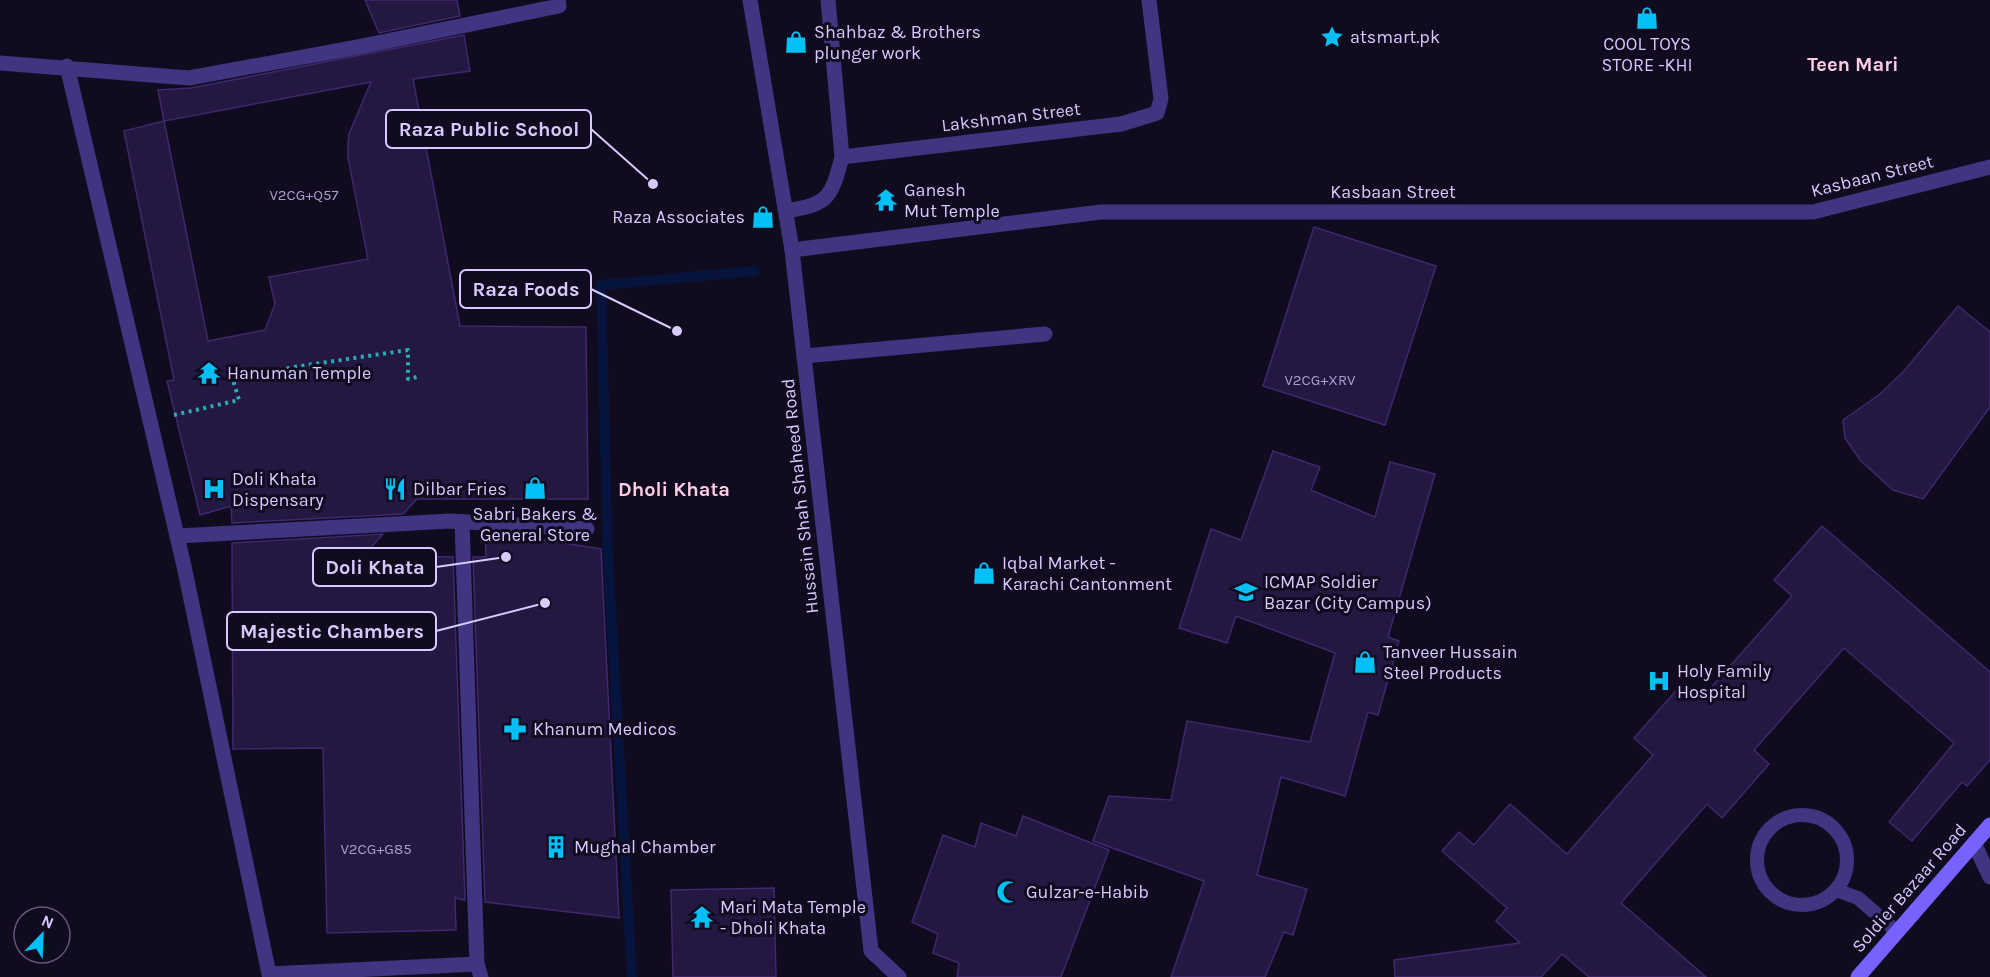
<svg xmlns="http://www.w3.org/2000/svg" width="1990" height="977" font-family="Karla,sans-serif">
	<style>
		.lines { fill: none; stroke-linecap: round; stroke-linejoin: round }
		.stream { stroke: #07143d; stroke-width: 10 }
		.building { fill: #241741; stroke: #3e286e; stroke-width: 1.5; fill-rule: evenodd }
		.path { stroke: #29adb4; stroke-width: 4; stroke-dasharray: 3 4.5; stroke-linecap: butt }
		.service { stroke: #403580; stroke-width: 14 }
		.minor { stroke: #403580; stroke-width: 15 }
		.secondary { stroke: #7761ff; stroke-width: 15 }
		.labels { text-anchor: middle; stroke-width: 6; stroke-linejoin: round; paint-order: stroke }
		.number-label { font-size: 15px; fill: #aa9dd0 }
		.poi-label { font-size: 18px; fill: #d6caff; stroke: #110b1f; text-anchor: start }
		.street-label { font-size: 18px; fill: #d6caff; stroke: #110b1f }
		.neighbourhood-label { font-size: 20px; font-weight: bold; fill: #ffcce6; stroke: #110b1f }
		.leader { fill: none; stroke: #d6caff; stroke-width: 2 }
		.callout-dot { fill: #d6caff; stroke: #110b1f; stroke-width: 2 }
		.callout { fill: #110b1f; stroke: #d6caff; stroke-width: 2 }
		.callout-label { font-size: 20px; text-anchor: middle; font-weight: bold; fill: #d6caff }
	</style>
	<rect width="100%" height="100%" fill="#110b1f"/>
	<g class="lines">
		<polyline class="stream" points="632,977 608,556 601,285 755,271"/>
	</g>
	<g class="building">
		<polygon points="365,0 457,0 460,16 379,33"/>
		<path d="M464,35L470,71L413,79L460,326L586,327L588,499H417L403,514L232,523L231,506L200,515L167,381L174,380L124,131L164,121L158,90L191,88ZM371,82L349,134L348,145V158L368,259L269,277L275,304L265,330L208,341L164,121Z"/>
		<polygon points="1314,227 1436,266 1385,425 1263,386"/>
		<polygon points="1958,306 1990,332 1990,407 1923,499 1893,490 1860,460 1845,438 1843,420 1880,394 1904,371"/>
		<polygon points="1273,451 1320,467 1311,490 1375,517 1390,462 1435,474 1388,637 1399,641 1378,715 1368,712 1345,796 1281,777 1257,875 1307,889 1293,935 1284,932 1265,977 1171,977 1204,881 1093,841 1109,796 1171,800 1187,721 1310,742 1335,653 1236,616 1227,643 1179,628 1211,529 1241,540"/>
		<polygon points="1822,526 1990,672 1990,760 1967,786 1962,782 1912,841 1889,822 1954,743 1844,648 1754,750 1769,764 1722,818 1707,804 1621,903 1706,977 1589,977 1562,954 1541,977 1395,977 1394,960 1520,943 1496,921 1507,908 1442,851 1459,832 1474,845 1510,804 1567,854 1653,755 1634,738 1682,684 1700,700 1792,596 1774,580"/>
		<polygon points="485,533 515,535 601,549 619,918 485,902 473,557 486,557"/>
		<polygon points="383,534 364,555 453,557 465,900 455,898 456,930 327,933 323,748 233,749 232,543"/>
		<polygon points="1023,816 1109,850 1061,977 957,977 959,963 933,953 938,934 912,922 943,835 975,847 981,823 1016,836"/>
		<polygon points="774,888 776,977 673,977 671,890"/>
	</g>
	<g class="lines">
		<polyline class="path" points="174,415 239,400 233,380 294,367 408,350 408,379 421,376"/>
		<g class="service">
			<circle cx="1802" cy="860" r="45"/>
			<polyline points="1836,890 1858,898 1897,932"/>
		</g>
		<g class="minor">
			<polyline points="750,0 792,250 871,951 899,977"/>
			<polyline points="828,0 842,157"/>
			<polyline points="0,63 189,78 358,47 559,6 558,0"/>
			<polyline points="67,66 184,566 269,974 477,964"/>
			<path d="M786,211C828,204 831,199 842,157L1121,124L1157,113L1161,99L1149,0"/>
			<polyline points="792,250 1101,212 1813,212 1990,167"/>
			<polyline points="804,356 1045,334"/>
			<polyline points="462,522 477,964 481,977"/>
			<polyline points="177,536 450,521 587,529"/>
			<polyline points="1974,843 1990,877"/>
		</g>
		<polyline class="secondary" points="1858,977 1990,825"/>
	</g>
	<defs>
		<g id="shop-bare" transform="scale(1.8)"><path d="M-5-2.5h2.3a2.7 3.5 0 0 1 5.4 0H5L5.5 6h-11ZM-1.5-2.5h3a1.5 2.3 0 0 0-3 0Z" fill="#00c0f5" stroke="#110b1f" stroke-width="2.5" paint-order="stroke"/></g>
		<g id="sight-bare" transform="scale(1.8)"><path d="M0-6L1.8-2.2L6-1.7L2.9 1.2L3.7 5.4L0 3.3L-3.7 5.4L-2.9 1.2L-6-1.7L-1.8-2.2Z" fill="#00c0f5" stroke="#110b1f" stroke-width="2.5" paint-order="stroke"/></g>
		<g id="temple-bare" transform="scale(1.8)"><path d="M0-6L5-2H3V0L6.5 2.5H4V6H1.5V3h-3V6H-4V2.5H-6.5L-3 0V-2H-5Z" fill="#00c0f5" stroke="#110b1f" stroke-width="2.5" paint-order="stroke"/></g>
		<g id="hospital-bare" transform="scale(1.8)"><path d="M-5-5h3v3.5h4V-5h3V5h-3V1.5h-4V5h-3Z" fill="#00c0f5" stroke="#110b1f" stroke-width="2.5" paint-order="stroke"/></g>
		<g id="restaurant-bare" transform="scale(1.8)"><path d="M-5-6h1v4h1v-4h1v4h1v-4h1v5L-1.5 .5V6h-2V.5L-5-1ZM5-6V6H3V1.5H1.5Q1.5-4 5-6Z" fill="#00c0f5" stroke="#110b1f" stroke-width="2.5" paint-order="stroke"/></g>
		<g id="school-bare" transform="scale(1.8)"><path d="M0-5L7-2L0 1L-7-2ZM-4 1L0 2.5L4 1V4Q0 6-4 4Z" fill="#00c0f5" stroke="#110b1f" stroke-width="2.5" paint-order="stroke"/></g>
		<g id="pharmacy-bare" transform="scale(1.8)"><path d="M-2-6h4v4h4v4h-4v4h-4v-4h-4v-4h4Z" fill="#00c0f5" stroke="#110b1f" stroke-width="2.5" paint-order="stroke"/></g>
		<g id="building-bare" transform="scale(1.8)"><path d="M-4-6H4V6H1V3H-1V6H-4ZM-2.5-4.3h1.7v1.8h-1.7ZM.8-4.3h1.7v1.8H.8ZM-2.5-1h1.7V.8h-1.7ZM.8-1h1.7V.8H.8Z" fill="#00c0f5" stroke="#110b1f" stroke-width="2.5" paint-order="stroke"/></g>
		<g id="mosque-bare" transform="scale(1.8)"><path d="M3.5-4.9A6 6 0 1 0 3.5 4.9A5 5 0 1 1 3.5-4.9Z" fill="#00c0f5" stroke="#110b1f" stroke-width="2.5" paint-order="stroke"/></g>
	</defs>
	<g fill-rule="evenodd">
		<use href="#shop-bare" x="1647" y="18"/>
		<use href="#sight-bare" x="1332" y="37"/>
		<use href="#shop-bare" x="796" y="42"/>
		<use href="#temple-bare" x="886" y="200"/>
		<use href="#shop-bare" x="763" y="217"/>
		<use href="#temple-bare" x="209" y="373"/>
		<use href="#shop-bare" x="535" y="488"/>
		<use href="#hospital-bare" x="214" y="489"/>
		<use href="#restaurant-bare" x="395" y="489"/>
		<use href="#shop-bare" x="984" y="573"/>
		<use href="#school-bare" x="1246" y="592"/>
		<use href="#shop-bare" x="1365" y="662"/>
		<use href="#hospital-bare" x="1659" y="681"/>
		<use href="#pharmacy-bare" x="515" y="729"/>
		<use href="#building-bare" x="556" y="847"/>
		<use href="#mosque-bare" x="1008" y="892"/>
		<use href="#temple-bare" x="702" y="917"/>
	</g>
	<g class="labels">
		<g class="number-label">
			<text x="304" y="200">V2CG+Q57</text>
			<text x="1320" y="385">V2CG+XRV</text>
			<text x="376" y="854">V2CG+G85</text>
		</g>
		<g class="poi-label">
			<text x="814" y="38">Shahbaz &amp; Brothers<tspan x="814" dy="21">plunger work</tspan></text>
			<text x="1350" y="43">atsmart.pk</text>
			<text x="1647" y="50" text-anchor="middle">COOL TOYS<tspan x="1647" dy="21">STORE -KHI</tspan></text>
			<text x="904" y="196">Ganesh<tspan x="904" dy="21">Mut Temple</tspan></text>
			<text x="745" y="223" text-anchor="end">Raza Associates</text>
			<text x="227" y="379">Hanuman Temple</text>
			<text x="232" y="485">Doli Khata<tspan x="232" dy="21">Dispensary</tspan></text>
			<text x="413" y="495">Dilbar Fries</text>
			<text x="535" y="520" text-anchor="middle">Sabri Bakers &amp;<tspan x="535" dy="21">General Store</tspan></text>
			<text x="1002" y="569">Iqbal Market -<tspan x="1002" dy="21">Karachi Cantonment</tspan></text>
			<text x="1264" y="588">ICMAP Soldier<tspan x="1264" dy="21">Bazar (City Campus)</tspan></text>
			<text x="1383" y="658">Tanveer Hussain<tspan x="1383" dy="21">Steel Products</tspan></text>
			<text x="1677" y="677">Holy Family<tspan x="1677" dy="21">Hospital</tspan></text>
			<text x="533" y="735">Khanum Medicos</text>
			<text x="574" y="853">Mughal Chamber</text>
			<text x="1026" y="898">Gulzar-e-Habib</text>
			<text x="720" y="913">Mari Mata Temple<tspan x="720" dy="21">- Dholi Khata</tspan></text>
		</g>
		<g class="street-label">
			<text transform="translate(1011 117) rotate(-7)" y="6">Lakshman Street</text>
			<text transform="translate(1872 176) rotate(-14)" y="6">Kasbaan Street</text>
			<text x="1393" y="198">Kasbaan Street</text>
			<text transform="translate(800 496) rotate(-96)" y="6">Hussain Shah Shaheed Road</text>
			<text transform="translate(1909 888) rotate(-49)" y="6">Soldier Bazaar Road</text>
		</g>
		<g class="neighbourhood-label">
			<text x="1853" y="71">Teen Mari</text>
			<text x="674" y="496">Dholi Khata</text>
		</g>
	</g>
	<path class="leader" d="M653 184L591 129M677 331L591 289M506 557L436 567M545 603L436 631"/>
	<g class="callout-dot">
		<circle cx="653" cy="184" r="6"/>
		<circle cx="677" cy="331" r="6"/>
		<circle cx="506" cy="557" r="6"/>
		<circle cx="545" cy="603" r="6"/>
	</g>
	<g class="callout">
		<rect x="386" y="110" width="205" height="38" rx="6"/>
		<rect x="460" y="270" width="131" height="38" rx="6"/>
		<rect x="313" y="548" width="123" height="38" rx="6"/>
		<rect x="227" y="612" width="209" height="38" rx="6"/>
	</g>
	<g class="callout-label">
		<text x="489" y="136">Raza Public School</text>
		<text x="526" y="296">Raza Foods</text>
		<text x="375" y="574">Doli Khata</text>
		<text x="332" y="638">Majestic Chambers</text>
	</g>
	<g transform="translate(42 935) rotate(23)"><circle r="28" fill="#110b1f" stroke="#605779" stroke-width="1.5"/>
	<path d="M0-4.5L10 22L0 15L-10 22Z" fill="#00c0f5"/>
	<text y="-9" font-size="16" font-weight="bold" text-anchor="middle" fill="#d6caff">N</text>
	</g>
</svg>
